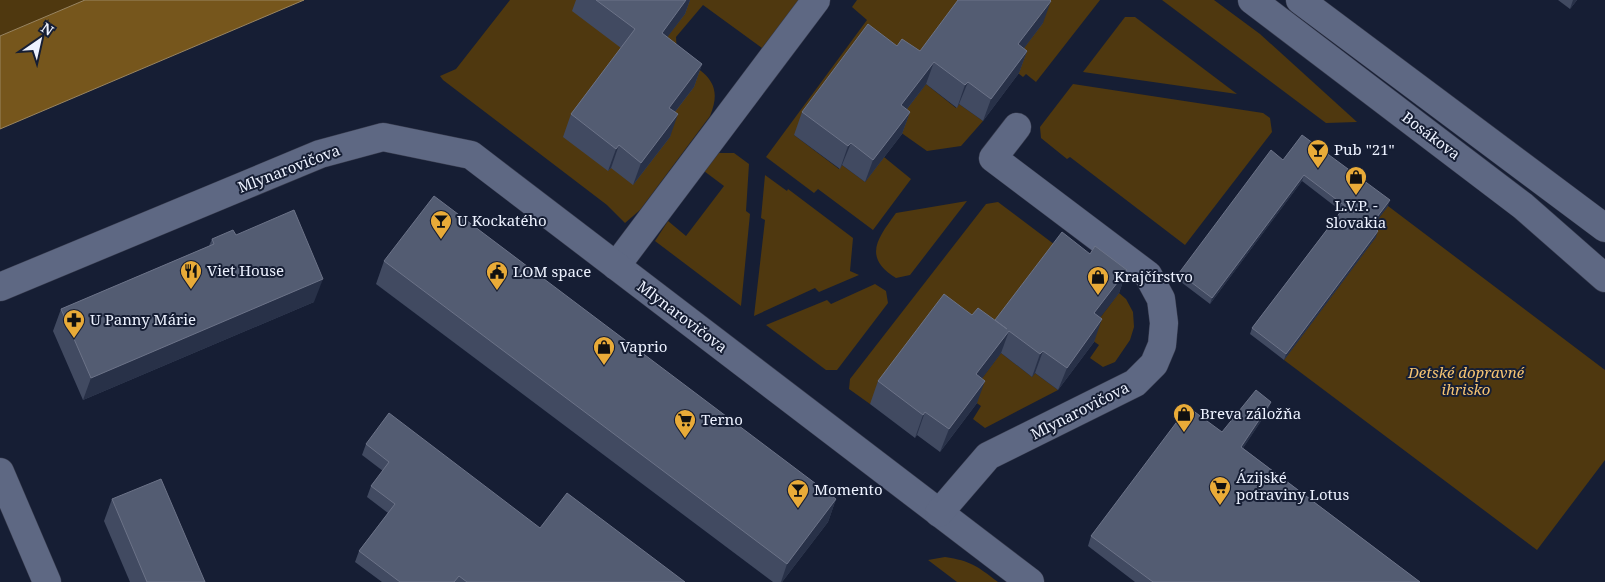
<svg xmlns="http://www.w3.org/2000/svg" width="1605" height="582" font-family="'Noto Serif',serif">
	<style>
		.green { fill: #4f380f }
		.water { fill: #76561c; stroke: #9a8560 }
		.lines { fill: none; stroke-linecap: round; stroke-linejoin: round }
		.minor-casing { stroke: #373b4d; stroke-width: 29 }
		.minor { stroke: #5e6883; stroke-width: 28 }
		.wall { fill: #414a61 }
		.shaded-wall { fill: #283148 }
		.building { fill: #535c72; stroke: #6c7388 }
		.labels { text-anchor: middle; stroke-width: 4; stroke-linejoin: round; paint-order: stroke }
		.street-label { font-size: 15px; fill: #edf2ff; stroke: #161e34 }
		.poi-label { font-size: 15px; fill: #edf2ff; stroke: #161e34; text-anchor: start }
		.park-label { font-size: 15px; font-style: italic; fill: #f5c372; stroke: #161e34 }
	</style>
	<rect width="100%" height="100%" fill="#161e34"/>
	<g class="green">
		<polygon points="0,0 85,0 0,36"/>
		<path d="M510,0H800L762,48L703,5L676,37L677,54C702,72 725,80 710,116L640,210L625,223L607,205L443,80L440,76L456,69Z"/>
		<polygon points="857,0 966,0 911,73 794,135 839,169 842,165 865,182 884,157 911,179 873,230 818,189 814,193 766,157 867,20 852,7"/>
		<polygon points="1012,0 1100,0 1036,82 1026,74 1023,77 1010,67"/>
		<polygon points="1162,0 1214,0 1260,34 1357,122 1326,123"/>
		<polygon points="1125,17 1135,17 1237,94 1083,72"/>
		<polygon points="926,84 956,108 959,104 983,121 961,146 927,151 893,127"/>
		<polygon points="1073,84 1263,113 1270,118 1272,132 1185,245 1070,157 1067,159 1041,138 1040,127"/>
		<polygon points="719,153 734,153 749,164 746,211 750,214 741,306 655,241 668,221 686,236 724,186 704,171"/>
		<polygon points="765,175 787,191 788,189 853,238 850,271 859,275 819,292 815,288 754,316 765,220 761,218"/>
		<path d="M967,201L910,275L896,278C862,257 878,238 896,213Z"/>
		<polygon points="998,202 1087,269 986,343 936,316 870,404 849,389 850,379 986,204"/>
		<polygon points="1388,206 1605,370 1605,460 1537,550 1284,360 1376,237 1369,231"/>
		<polygon points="875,284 886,291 888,303 837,370 826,370 766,325 827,300 831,304"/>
		<polygon points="1119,293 1126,299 1133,312 1134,327 1130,340 1115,362 1103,367 1090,358 1099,345 1086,336"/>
		<polygon points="1001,353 1032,377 1035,373 1058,390 985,428 973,419 981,406 968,397"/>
		<path d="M945,557C971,561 977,566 998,582H957L928,560Z"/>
	</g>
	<polygon class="water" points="85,0 304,0 0,129 0,36"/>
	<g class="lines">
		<g class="minor-casing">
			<g id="minor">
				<polyline points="1252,0 1523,206 1605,278"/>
				<polyline points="1300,0 1605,228"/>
				<polyline points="616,266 816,0"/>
				<polyline points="0,287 320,154 383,137 471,155 1030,582"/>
				<polyline points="0,472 47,582"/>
				<polyline points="939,513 988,456 1135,383 1154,364 1162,345 1164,323 1161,299 1148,275 993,158 1017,127"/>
			</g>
		</g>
		<use href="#minor" class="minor"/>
	</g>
	<g class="wall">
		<polygon points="576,0 690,0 685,14 667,37 702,64 694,87 675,112 670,137 633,185 611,168 608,171 563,137 571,114 621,48 572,11"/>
		<polygon points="1558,0 1577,0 1570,9"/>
		<polygon points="1043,23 1024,48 1027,51 1019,73 983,121 959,104 957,108 926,84 907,109 910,112 902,134 865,182 842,165 840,169 794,135 802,112 897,46 920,51"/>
		<polygon points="1283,160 1388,206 1372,227 1376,237 1284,360 1250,334 1252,328 1341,211 1302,181 1210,304 1177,279 1179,273"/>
		<polygon points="236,235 314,302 83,400 53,331 61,309 209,246 212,239"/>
		<polygon points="384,261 836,499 828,522 782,582 773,582 376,284"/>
		<polygon points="1127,270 1119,293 1100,317 1094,342 1058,390 1035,373 1032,377 1001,353 982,378 977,403 940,452 917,435 915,438 870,404 878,381 972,315 995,320"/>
		<polygon points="1271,402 1267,412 1243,448 1420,582 1135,582 1088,546 1091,536"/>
		<polygon points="366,444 540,528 685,582 382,582 355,562 359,551 388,513 367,497 371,486 383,471 362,455"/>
		<polygon points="112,499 205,582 130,582 104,521"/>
	</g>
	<g class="shaded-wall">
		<polygon points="686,0 690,0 685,14 653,56 662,33"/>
		<polygon points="1573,0 1577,0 1570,9"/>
		<polygon points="1051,1 1043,23 1010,67 1018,44"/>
		<polygon points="1027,51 1019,73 983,121 991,99"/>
		<polygon points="934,62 926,84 893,127 901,105"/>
		<polygon points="702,64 694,87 661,130 669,108"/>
		<polygon points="968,82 959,104 957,108 965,85"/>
		<polygon points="910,112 902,134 865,182 873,160"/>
		<polygon points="678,114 670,137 633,185 641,163"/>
		<polygon points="851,143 842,165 840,169 848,146"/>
		<polygon points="619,145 611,168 608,171 616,149"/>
		<polygon points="1304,175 1302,181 1210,304 1212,298"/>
		<polygon points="1390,200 1388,206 1369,231 1371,225"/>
		<polygon points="1378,231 1376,237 1284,360 1286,354"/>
		<polygon points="1127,270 1119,293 1086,336 1094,313"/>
		<polygon points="323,279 314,302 83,400 91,378"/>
		<polygon points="1102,319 1094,342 1058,390 1067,368"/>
		<polygon points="1009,331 1001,353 968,397 976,374"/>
		<polygon points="1043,351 1035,373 1032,377 1040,354"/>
		<polygon points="985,381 977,403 940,452 949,429"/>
		<polygon points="1271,402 1267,412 1237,457 1241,447"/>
		<polygon points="925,412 917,435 915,438 923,415"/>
		<polygon points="836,499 828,522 782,582 781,582 787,564"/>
	</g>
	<g class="building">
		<polygon points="596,0 686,0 662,33 702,64 669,108 678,114 641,163 619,145 616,149 571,114 635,29"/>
		<polygon points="958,0 1050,0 1051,1 1018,44 1027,51 991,99 968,82 965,85 934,62 901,105 910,112 873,160 851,143 848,146 802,112 868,24 897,46 902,39 920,51"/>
		<polygon points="1302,135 1390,200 1371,225 1378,231 1286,354 1252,328 1345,206 1304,175 1212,298 1179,273 1271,150 1283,160"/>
		<polygon points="434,196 836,499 787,564 384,261"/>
		<polygon points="294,210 323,279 91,378 61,309 214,244 212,239 233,230 236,235"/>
		<polygon points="1062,232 1090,254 1095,246 1127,270 1094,313 1102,319 1067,368 1043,351 1040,354 1009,331 976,374 985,381 949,429 925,412 923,415 878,381 944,294 972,315 978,308 1007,329 995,320"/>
		<polygon points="1256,390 1271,402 1241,447 1420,582 1153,582 1091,536 1188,407 1222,432"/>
		<polygon points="389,413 540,528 567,493 685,582 467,582 459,576 454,582 400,582 359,551 395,504 371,486 389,462 366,444"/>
		<polygon points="161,479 205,582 147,582 112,499"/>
	</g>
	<defs>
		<g id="bar-pin" transform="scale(1.125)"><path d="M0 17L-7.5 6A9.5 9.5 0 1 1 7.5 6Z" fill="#e9ab38" stroke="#161e34"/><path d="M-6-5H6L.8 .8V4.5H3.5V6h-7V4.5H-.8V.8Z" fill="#111"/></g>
		<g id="shop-pin" transform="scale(1.125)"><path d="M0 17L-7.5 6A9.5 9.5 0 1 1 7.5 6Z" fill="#e9ab38" stroke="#161e34"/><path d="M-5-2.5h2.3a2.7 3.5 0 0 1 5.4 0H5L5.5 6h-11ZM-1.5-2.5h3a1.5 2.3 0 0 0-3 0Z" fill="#111"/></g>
		<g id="restaurant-pin" transform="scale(1.125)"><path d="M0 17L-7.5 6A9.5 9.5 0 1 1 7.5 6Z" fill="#e9ab38" stroke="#161e34"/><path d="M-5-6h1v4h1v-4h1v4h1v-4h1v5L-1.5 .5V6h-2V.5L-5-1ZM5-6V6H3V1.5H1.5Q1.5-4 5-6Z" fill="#111"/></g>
		<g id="civic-pin" transform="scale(1.125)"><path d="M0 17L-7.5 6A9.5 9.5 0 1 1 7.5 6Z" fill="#e9ab38" stroke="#161e34"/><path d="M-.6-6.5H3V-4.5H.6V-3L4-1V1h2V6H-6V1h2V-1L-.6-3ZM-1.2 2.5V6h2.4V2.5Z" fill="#111"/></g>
		<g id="pharmacy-pin" transform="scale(1.125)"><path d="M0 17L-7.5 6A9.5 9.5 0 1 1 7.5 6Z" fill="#e9ab38" stroke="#161e34"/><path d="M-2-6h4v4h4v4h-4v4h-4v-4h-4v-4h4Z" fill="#111"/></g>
		<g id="supermarket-pin" transform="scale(1.125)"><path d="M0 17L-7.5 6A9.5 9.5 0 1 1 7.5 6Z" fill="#e9ab38" stroke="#161e34"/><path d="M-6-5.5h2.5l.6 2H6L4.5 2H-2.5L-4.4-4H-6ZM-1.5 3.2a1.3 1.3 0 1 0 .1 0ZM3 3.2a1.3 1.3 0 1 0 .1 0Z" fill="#111"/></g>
	</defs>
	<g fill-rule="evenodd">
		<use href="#bar-pin" x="1318" y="150"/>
		<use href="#shop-pin" x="1356" y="177"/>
		<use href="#bar-pin" x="441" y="221"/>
		<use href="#restaurant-pin" x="191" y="271"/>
		<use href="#civic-pin" x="497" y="272"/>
		<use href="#shop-pin" x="1098" y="277"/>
		<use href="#pharmacy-pin" x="74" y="320"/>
		<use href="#shop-pin" x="604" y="347"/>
		<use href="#shop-pin" x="1184" y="414"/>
		<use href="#supermarket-pin" x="685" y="420"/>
		<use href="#supermarket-pin" x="1220" y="487"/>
		<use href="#bar-pin" x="798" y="490"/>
	</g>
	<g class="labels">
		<g class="street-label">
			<text transform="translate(1431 136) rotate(37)" y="5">Bosákova</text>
			<text transform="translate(289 169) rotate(-21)" y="5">Mlynarovičova</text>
			<text transform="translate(682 317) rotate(37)" y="5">Mlynarovičova</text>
			<text transform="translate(1080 411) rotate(-27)" y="5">Mlynarovičova</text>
		</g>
		<g class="poi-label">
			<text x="1334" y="155">Pub "21"</text>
			<text x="1356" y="211" text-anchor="middle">L.V.P. -<tspan x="1356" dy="17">Slovakia</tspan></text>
			<text x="457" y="226">U Kockatého</text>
			<text x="207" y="276">Viet House</text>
			<text x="513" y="277">LOM space</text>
			<text x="1114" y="282">Krajčírstvo</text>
			<text x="90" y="325">U Panny Márie</text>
			<text x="620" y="352">Vaprio</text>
			<text x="1200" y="419">Breva záložňa</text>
			<text x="701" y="425">Terno</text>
			<text x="1236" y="483">Ázijské<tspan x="1236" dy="17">potraviny Lotus</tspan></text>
			<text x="814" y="495">Momento</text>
		</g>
		<g class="park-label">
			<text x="1466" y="378">Detské dopravné<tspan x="1466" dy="17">ihrisko</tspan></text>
		</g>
	</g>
	<g transform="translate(40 40) rotate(34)" stroke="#161e34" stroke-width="4" paint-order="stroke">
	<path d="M0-4L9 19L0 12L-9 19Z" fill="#edf2ff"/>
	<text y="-8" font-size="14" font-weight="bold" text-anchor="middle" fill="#edf2ff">N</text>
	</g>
</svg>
